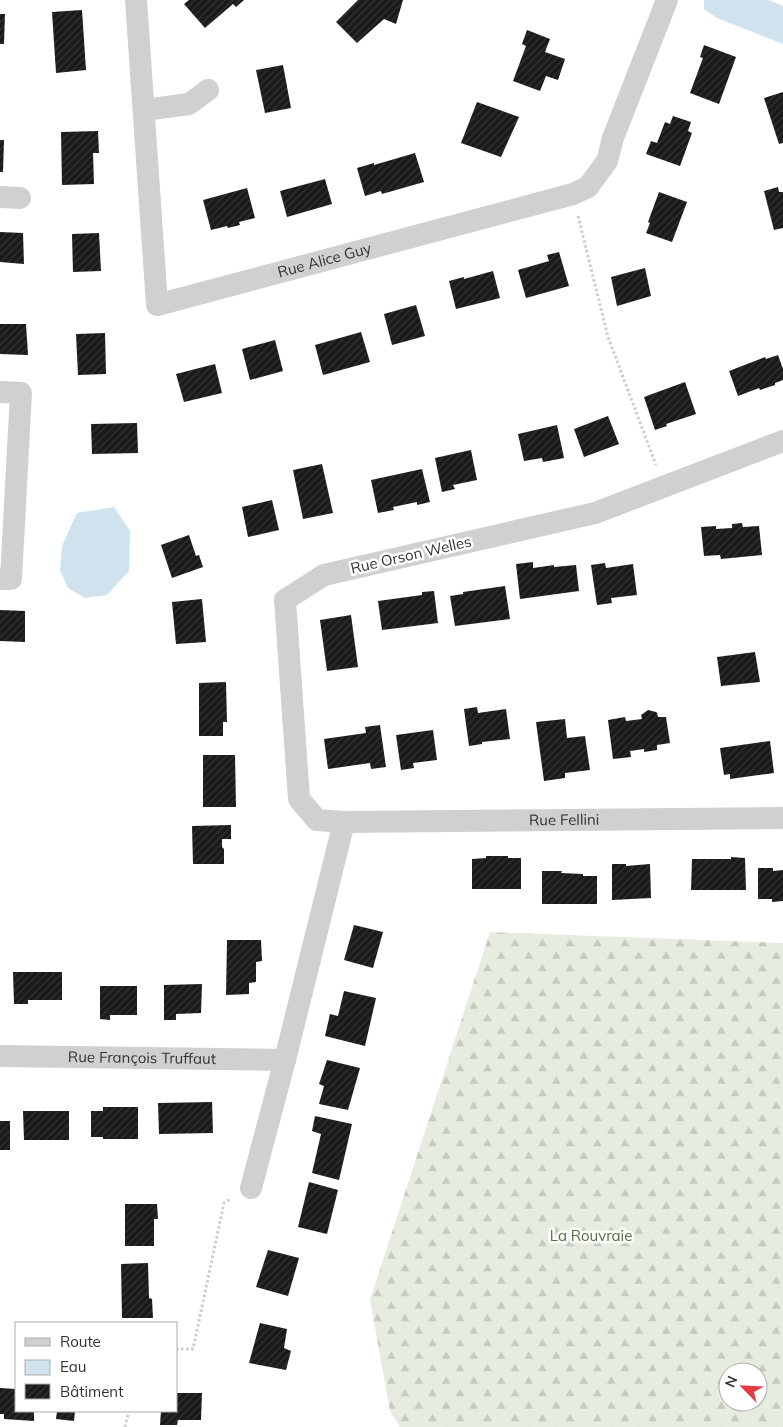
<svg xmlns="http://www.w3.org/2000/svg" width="783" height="1427" font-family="Mulish,sans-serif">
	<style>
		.forest { fill: url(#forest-firs); fill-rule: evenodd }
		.water { fill: #cfe2ee }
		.building { fill: url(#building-hatch) }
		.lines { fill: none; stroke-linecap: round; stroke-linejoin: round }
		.path { stroke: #cdcdcd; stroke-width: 3; stroke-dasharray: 2.5 2.5; stroke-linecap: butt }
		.minor { stroke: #d0d0d0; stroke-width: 22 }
		.labels { text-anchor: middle; stroke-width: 5; stroke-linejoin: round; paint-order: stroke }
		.street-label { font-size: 15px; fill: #333; stroke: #fff }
		.park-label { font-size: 15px; fill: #56703f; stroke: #fff }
	</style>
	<defs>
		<pattern id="forest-firs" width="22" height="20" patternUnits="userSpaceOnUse" patternTransform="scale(1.25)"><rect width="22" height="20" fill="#e6ecdf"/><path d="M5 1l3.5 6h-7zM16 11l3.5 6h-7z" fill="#c6cbc0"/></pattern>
		<pattern id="building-hatch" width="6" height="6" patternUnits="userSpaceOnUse" patternTransform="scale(1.25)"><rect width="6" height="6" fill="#1a1a1a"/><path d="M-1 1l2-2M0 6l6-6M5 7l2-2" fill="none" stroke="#333"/></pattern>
	</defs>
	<rect width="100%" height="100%" fill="#fff"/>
	<path class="forest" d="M490,932L783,943V1427H400L390,1411L370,1300ZM728,1372H758V1402H728Z"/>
	<g class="water">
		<polygon points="704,0 768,0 783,6 783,44 717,18 704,9"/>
		<polygon points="114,507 130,531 129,571 107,595 85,598 68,588 60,571 62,546 77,513"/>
	</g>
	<g class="building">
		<polygon points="189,0 244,0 236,7 233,4 205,28 184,4"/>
		<polygon points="358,0 403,0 396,24 384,19 357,43 336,22"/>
		<polygon points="82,10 86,70 56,73 52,12"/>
		<polygon points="0,14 5,14 4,44 0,44"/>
		<polygon points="527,30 550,39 545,52 565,59 558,80 546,76 540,91 513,81 526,46 522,44"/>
		<polygon points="704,45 736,57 719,104 690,93 703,58 700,57"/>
		<polygon points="283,65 291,108 265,113 256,70"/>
		<polygon points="783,92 783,143 779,144 764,98"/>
		<polygon points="477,102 519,117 501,157 461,143"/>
		<polygon points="673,116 691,122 688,131 692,133 680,166 646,154 651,141 657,143 665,122 670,124"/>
		<polygon points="98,131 99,153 93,153 94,184 62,185 61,132"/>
		<polygon points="0,140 4,140 3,172 0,172"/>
		<polygon points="415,153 424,182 382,194 381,191 365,196 357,168 374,163 374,165"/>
		<polygon points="325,179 332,204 287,217 280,191"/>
		<polygon points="778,187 779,192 783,192 783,228 774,230 764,191"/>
		<polygon points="247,188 255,218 239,222 240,225 228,228 227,226 211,230 203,200"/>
		<polygon points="659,192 687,202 672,242 646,233 650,223 648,222"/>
		<polygon points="0,232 23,233 24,264 0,262"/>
		<polygon points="99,233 101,271 73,272 72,234"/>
		<polygon points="559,252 569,286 526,298 518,270 549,261 547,255"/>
		<polygon points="645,268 651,296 617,306 611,277"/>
		<polygon points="493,271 500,298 456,309 449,281 464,277 464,279"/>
		<polygon points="416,305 425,336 392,345 384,314"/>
		<polygon points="0,324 26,324 28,355 0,354"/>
		<polygon points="361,332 370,362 323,375 315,345"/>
		<polygon points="105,333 106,374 78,375 76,334"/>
		<polygon points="275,340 283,371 250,380 242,349"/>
		<polygon points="778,355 783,369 783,380 775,383 775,385 760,390 759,388 738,396 729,371 765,357 766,359"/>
		<polygon points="215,364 222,393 184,402 176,374"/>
		<polygon points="685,382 696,414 666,424 667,426 655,430 644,397"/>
		<polygon points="608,416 619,444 584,457 574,429"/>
		<polygon points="137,423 138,453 92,454 91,424"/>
		<polygon points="557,425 564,458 543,462 542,458 524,461 518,434"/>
		<polygon points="471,450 477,480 453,485 455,489 442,492 435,458"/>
		<polygon points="322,464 333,513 303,519 293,470"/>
		<polygon points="422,469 430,502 417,505 417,502 393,507 394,510 378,513 371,480"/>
		<polygon points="272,500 279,530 248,537 242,507"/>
		<polygon points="742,523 743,527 759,526 762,555 721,559 720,555 704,556 701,527 716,526 716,529 732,528 732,524"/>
		<polygon points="189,535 196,556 199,555 203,567 172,578 161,545"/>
		<polygon points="533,562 533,568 554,565 554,567 576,565 579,591 520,599 516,564"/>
		<polygon points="605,563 606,568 633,564 637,595 611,598 612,603 597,605 591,565"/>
		<polygon points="505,586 510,619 455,626 450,596 463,594 463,592"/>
		<polygon points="434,591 438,623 382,630 378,601 422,595 422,592"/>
		<polygon points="202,599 206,642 176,644 172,602"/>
		<polygon points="0,610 25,611 25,642 0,641"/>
		<polygon points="351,615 358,667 327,671 320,620"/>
		<polygon points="755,652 760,682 721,686 717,657"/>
		<polygon points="226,682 227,722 223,722 223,736 199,736 199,683"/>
		<polygon points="477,707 478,713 506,709 510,739 482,742 482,744 469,746 464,709"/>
		<polygon points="648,710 656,712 657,713 658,717 666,717 670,743 657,745 657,750 644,752 644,749 630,751 631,757 613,759 608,720 625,717 626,721 642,719 641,715"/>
		<polygon points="565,719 567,738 585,736 590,770 565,773 565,778 544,781 536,722"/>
		<polygon points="380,725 386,767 371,769 370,763 328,769 324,739 366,733 365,727"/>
		<polygon points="433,730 437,760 413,763 414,768 401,770 396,735"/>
		<polygon points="770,741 774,773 730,779 730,774 724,775 720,748"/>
		<polygon points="203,755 235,755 236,807 203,807"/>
		<polygon points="231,825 231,839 222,839 222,847 224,849 224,864 193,864 192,826"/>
		<polygon points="486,856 508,856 508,858 521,858 521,889 472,889 472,859 486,858"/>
		<polygon points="731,857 745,858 746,890 691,890 692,859 731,859"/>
		<polygon points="612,864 626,864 626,866 650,864 651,898 612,900"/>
		<polygon points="758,868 773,868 773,871 783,870 783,901 772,902 772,899 758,899"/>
		<polygon points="542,871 562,871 561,873 583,874 583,876 597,876 597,904 542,904"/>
		<polygon points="354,925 383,932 373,968 344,960"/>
		<polygon points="227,940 261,940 262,961 256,962 256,982 249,983 249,994 226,995"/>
		<polygon points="13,972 62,972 62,1000 28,1000 28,1004 14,1004"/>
		<polygon points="202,984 201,1013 176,1014 176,1020 164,1020 164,985"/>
		<polygon points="100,986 137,986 137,1015 110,1015 110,1020 100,1019"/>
		<polygon points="344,991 376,998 365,1046 325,1036 330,1014 338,1016"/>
		<polygon points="327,1060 360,1068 348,1110 319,1104 324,1086 319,1084"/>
		<polygon points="212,1102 213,1133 159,1134 158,1103"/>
		<polygon points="103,1107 138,1107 138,1139 103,1139 103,1137 91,1137 91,1111 103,1111"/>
		<polygon points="23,1111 69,1111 69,1140 24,1140"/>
		<polygon points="315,1116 352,1124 339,1180 312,1173 321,1134 312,1131"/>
		<rect x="0" y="1121" width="10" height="29"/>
		<polygon points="309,1182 338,1190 327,1234 298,1227"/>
		<polygon points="125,1204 157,1204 158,1219 154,1219 154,1246 125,1246"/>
		<polygon points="268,1250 299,1258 288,1296 256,1287"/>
		<polygon points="148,1263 149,1298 152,1299 153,1318 122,1318 121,1264"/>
		<polygon points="260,1323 287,1329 284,1348 291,1351 286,1370 249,1363"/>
		<polygon points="0,1388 16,1389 16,1411 34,1411 34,1421 4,1419 4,1414 0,1414"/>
		<polygon points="176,1393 202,1393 201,1420 178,1420 177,1425 160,1425 161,1411 176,1411"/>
		<polygon points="57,1411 75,1411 74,1421 56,1419"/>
	</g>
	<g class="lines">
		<g class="path">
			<polyline points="578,216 608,337 656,465"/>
			<polyline points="176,1349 193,1349 224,1203 231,1199"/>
			<polyline points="125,1427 129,1411"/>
		</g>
		<g class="minor">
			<path id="s1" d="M136,0L157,305L573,194L588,187L607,161L613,138L667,0"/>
			<polyline points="144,110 189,104 208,90"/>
			<polyline points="0,197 20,198"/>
			<polyline points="0,392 21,393 11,579 0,579"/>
			<path id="s2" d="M783,441L595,513L324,575L285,600L299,799L317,820L344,822L783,818"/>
			<path id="s3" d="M0,1056L285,1060L344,822"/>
			<polyline points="251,1188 285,1060"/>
		</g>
	</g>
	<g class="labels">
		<g class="street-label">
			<text dy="5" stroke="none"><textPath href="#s1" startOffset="479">Rue Alice Guy</textPath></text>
			<text transform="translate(411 555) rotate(-13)" y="5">Rue Orson Welles</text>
			<text dy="5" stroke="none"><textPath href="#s2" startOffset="1000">Rue Fellini</textPath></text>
			<text dy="5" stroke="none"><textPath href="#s3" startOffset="142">Rue François Truffaut</textPath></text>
		</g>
		<g class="park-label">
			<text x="591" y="1241">La Rouvraie</text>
		</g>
	</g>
	<rect x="15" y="1322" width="162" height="90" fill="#ffffff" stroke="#adadad"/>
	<rect x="25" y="1338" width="25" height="8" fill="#d0d0d0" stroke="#adadad"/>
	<text x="60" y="1347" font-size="15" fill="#333333">Route</text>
	<rect x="25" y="1360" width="25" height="15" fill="#cfe2ee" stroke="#adadad"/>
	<text x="60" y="1372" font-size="15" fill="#333333">Eau</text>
	<rect x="25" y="1384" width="25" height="15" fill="url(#building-hatch)" stroke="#adadad"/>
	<text x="60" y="1397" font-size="15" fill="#333333">Bâtiment</text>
	<g transform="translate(743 1387) rotate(294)"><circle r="24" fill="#ffffff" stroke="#adadad"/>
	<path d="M0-4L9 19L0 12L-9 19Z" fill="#e63946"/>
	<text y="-8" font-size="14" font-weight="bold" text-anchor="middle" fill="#333333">N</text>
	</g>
</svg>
